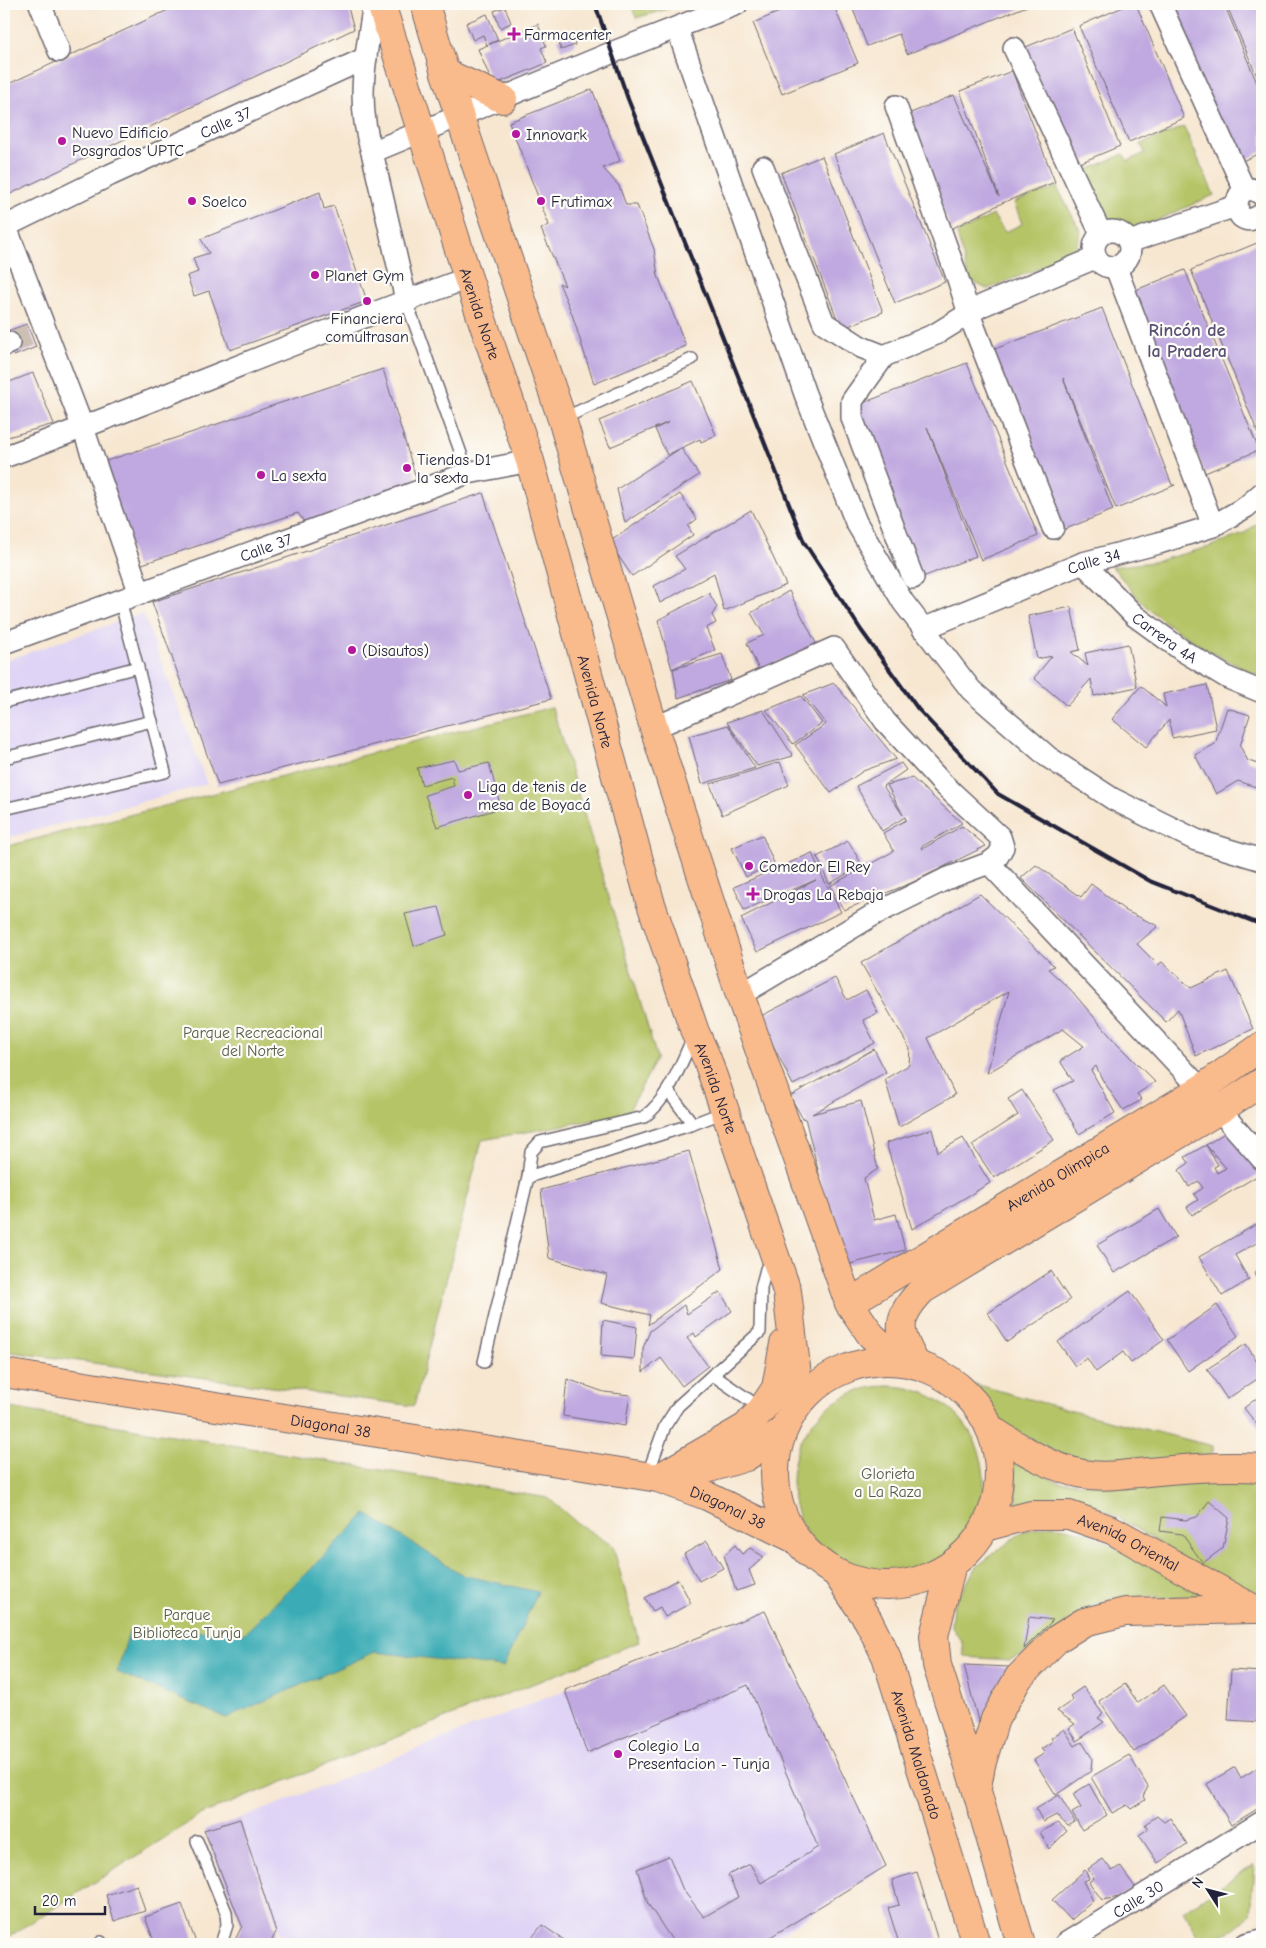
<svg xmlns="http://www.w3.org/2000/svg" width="1266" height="1948" font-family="'Comic Neue',sans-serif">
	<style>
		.built { fill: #dfd4f5 }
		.green { fill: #b5c466; stroke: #6c7350 }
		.water { fill: #3aacb5; stroke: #2e6778 }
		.building { fill: #c0a9e0 }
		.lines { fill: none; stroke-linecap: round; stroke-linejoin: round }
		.minor-tunnel { stroke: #ccc0b3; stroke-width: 21; stroke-dasharray: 21 11; stroke-linecap: butt }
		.service-casing { stroke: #6d6770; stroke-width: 14 }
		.minor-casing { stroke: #6d6770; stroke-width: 24 }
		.primary-casing { stroke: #6d6770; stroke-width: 30 }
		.service { stroke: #fff; stroke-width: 11 }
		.minor { stroke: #fff; stroke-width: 21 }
		.primary { stroke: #fabb8c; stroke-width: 28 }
		.rail { stroke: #22223b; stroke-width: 4 }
		.poi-dot { fill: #b5179e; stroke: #fdfcf7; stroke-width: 2 }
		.labels { text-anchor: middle; stroke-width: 4.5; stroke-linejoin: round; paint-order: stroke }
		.poi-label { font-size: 16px; fill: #22223b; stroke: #fdfcf7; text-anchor: start }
		.street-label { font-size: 16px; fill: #22223b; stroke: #fdfcf7 }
		.park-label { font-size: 16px; fill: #555b4a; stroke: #fdfcf7 }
		.neighbourhood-label { font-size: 18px; font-weight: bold; fill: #595175; stroke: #fdfcf7 }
	</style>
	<rect width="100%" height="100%" fill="#fdfcf7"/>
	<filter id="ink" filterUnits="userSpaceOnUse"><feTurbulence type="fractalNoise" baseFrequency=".02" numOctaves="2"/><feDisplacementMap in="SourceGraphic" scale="10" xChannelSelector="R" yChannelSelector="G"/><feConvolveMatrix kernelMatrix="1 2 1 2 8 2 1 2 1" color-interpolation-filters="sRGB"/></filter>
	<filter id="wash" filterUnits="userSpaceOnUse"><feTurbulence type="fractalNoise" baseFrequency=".0096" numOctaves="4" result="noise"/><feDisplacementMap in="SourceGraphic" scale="20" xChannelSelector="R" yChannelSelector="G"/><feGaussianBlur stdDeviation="1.12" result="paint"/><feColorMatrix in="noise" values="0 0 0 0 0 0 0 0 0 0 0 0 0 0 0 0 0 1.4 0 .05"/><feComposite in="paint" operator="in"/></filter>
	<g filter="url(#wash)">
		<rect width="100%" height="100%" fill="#f7e7d1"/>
		<g class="built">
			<polygon points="143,613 207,784 4,839 4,661"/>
			<polygon points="765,1611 886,1866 766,1944 283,1944 240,1819"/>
		</g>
		<g class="green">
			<polygon points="631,4 669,4 671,8 636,18"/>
			<polygon points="1184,127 1214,195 1130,232 1104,220 1083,172 1123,154 1128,161 1145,153 1141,144"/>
			<polygon points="1057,187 1081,232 1073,255 987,289 969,280 957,233 993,215 1005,232 1022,224 1014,202"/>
			<path d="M1262,520V677C1223,659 1184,639 1150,610C1136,598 1125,581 1112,567L1153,562L1209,547L1243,534Z"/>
			<polygon points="552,707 657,1058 627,1114 482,1140 414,1406 4,1351 4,847"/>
			<polygon points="975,1384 1083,1414 1213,1446 1213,1452 1206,1458 1079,1465 1002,1423"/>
			<circle cx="888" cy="1482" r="96"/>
			<polygon points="4,1407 548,1498 577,1523 613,1546 639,1642 202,1814 4,1940"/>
			<polygon points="1014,1460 1056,1481 1148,1489 1206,1481 1262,1486 1262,1595 1247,1595 1192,1564 1111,1513 1082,1502 1064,1501 1041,1504 1025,1510 1017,1504"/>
			<polygon points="1051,1525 1088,1533 1216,1601 1137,1596 1093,1606 1025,1653 1010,1660 964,1657 962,1643 951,1625 953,1606 976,1567 1022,1532"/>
			<path d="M1254,1865L1250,1915C1230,1935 1226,1935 1199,1939L1184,1911Z"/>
		</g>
		<polygon class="water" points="366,1514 463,1575 538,1592 503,1667 375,1652 226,1718 117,1672 130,1629 245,1633"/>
		<g id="blocks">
			<g class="building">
				<polygon points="181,4 347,4 354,29 4,197 4,86"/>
				<polygon points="798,4 833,4 858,63 782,94 753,23"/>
				<polygon points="851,4 1032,4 907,54 899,34 867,46"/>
				<polygon points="1130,4 1136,4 1184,118 1129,142 1079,26"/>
				<polygon points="1169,4 1224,4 1262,95 1262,152 1236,164"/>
				<polygon points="1226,4 1262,4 1262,88"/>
				<polygon points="505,7 511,23 500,28 494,11"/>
				<polygon points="487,14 498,40 487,45 483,35 473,40 466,23"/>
				<polygon points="538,24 546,46 541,48 547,63 493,85 478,49"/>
				<polygon points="1072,28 1120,146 1070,167 1021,49"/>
				<polygon points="572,34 575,45 561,50 558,39"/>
				<polygon points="1012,71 1055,182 1002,203 951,229 906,115 954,95 999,197 960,91"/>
				<polygon points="592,89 620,161 603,168 619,186 626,205 637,205 654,249 658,276 686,346 594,384 572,314 559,283 565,286 541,229 549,225 509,122"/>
				<polygon points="884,133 945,282 895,303 834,154"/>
				<polygon points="822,156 883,312 841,329 781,173"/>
				<polygon points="320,192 324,209 334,206 367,301 230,350 209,291 194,296 187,276 198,272 193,258 209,253 201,239"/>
				<polygon points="1257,243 1262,256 1262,443 1191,270"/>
				<polygon points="1185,270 1259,450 1205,473 1131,292"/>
				<polygon points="1102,308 1172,485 1175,485 1116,509 1063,378 1113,510 1058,532 987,352"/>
				<polygon points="27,324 36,347 14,356 5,332"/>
				<polygon points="967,363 1038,536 981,560 927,427 976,556 920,578 855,406"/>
				<polygon points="383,369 419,488 307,526 298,513 136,566 103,462"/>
				<polygon points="33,373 54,424 4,438 4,384"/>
				<polygon points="693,381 716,435 701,442 700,439 667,455 655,429 669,422 610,447 599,421"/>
				<polygon points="681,448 699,475 625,523 617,489"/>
				<polygon points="483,493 551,699 218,785 152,602"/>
				<polygon points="680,494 697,519 688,526 693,535 632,576 609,542"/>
				<polygon points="751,510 786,585 724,611 714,573 660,603 654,586 685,569 675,556"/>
				<polygon points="789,591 817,645 759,670 747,643 764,635 751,613"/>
				<polygon points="709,593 717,607 712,615 716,623 706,628 715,650 672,669 658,620"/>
				<polygon points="1071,607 1080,650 1071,652 1088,666 1085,653 1128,644 1137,687 1094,696 1091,679 1067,706 1034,678 1052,656 1037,659 1028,616"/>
				<polygon points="722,654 731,680 678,698 673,669"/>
				<polygon points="834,683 896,759 863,771 831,793 795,745 826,724 803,695"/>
				<polygon points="1207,685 1216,729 1172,738 1169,720 1146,747 1112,719 1141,686 1166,707 1163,694"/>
				<polygon points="801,696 822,723 793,744 766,710"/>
				<polygon points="1227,708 1250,715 1240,746 1248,761 1262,765 1262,789 1238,781 1216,794 1195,755 1215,744"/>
				<polygon points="763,710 793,756 757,766 727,722"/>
				<polygon points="728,725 755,768 702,784 689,736"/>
				<polygon points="454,760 458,770 489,763 501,808 437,827 425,795 454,786 452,777 422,785 417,768"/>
				<polygon points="780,762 789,785 722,815 710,784"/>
				<polygon points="901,763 906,770 883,786 903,815 887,785 912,778 962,823 921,847 922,849 962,826 986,846 911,883 844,910 830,886 894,851 883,833 906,820 905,817 882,831 856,786"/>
				<polygon points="762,835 774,863 746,877 732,848"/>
				<polygon points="848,841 862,865 829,884 817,857"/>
				<polygon points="812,853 822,876 841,912 757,952 741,918 816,880 744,910 734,887"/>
				<polygon points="1036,865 1081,897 1091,884 1126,911 1158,926 1137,944 1158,965 1162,962 1191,988 1228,971 1253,1029 1196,1056 1178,1009 1166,1022 1021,878"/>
				<polygon points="980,894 1054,966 1048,969 1070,989 1117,1044 1155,1082 1137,1094 1142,1100 1123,1110 1102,1079 1096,1066 1091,1070 1115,1113 1079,1134 1054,1090 1073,1081 1060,1061 1084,1046 1063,1029 987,1073 1009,991 928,1038 955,1095 899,1127 885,1079 909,1065 910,1049 861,963"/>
				<polygon points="439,907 447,935 414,946 405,914"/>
				<polygon points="835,978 847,1000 866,990 878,1013 863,1020 875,1043 793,1085 759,1017"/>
				<polygon points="874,1049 886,1072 812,1114 861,1101 878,1169 864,1178 874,1220 896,1214 905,1250 842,1266 805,1118 803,1119 790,1096"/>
				<polygon points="1022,1090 1054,1140 994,1178 972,1145 1018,1115 1008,1099"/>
				<polygon points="932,1129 938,1152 963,1138 990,1183 912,1229 886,1143"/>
				<polygon points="1229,1130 1262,1173 1192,1215 1187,1207 1198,1200 1194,1194 1203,1188 1198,1181 1189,1187 1179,1170 1189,1163 1185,1157 1206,1145 1218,1165 1214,1167 1217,1173 1226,1168 1206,1145"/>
				<polygon points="689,1151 723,1269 648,1325 650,1315 601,1303 607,1275 549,1258 541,1190"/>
				<polygon points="1159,1209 1176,1237 1114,1273 1097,1245"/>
				<polygon points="1262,1221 1262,1240 1235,1255 1249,1280 1222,1296 1199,1257"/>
				<polygon points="1262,1268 1262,1285 1254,1273"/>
				<polygon points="1051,1271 1070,1300 1007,1342 988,1313"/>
				<polygon points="1130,1291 1164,1340 1131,1363 1123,1352 1096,1372 1087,1358 1075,1366 1058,1342"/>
				<polygon points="720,1292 732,1311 696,1337 694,1333 687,1338 708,1366 682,1386 661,1358 643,1372 643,1348 650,1331 684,1305 687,1314"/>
				<polygon points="1217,1305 1238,1336 1188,1371 1167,1340"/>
				<polygon points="603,1320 637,1327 634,1359 601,1356"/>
				<polygon points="1246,1344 1262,1370 1262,1376 1227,1399 1207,1369"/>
				<polygon points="567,1379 604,1392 630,1395 625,1426 563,1416"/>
				<polygon points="1262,1394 1262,1431 1244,1408"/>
				<polygon points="1209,1501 1229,1518 1223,1548 1203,1563 1182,1534 1160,1531 1162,1517 1185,1520 1197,1517"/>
				<polygon points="707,1541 723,1568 699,1581 684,1554"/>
				<polygon points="735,1545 742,1554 750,1548 764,1557 749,1570 755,1585 736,1591 724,1555"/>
				<polygon points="678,1579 691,1603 665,1617 660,1607 653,1611 645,1598"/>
				<polygon points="765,1611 886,1866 759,1944 666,1944 672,1940 648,1904 637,1869 669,1856 683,1890 704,1917 738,1897 728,1875 750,1864 761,1883 818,1847 748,1685 587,1753 565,1690"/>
				<polygon points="1029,1617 1053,1620 1024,1649"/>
				<polygon points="964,1665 1009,1667 979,1725"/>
				<polygon points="1231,1670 1262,1672 1262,1722 1228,1720"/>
				<polygon points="1125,1684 1138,1703 1164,1685 1186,1716 1134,1752 1099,1701"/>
				<polygon points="1083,1687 1103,1714 1098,1718 1104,1722 1077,1741 1069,1728 1075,1724 1057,1711 1073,1700 1070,1696"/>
				<polygon points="1064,1729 1075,1746 1082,1742 1092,1758 1091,1771 1056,1795 1034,1760 1045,1753 1041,1749 1053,1741 1051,1738"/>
				<polygon points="1129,1755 1148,1787 1143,1796 1145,1800 1131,1809 1127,1805 1112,1813 1091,1777"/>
				<polygon points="1262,1765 1262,1806 1231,1825 1207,1784 1235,1767 1241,1778"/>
				<polygon points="1089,1784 1107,1815 1082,1830 1072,1813 1081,1808 1073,1794"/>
				<polygon points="1059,1795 1075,1822 1068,1826 1056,1815 1043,1822 1036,1809"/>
				<polygon points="1157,1816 1164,1822 1170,1818 1187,1844 1158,1863 1139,1835 1148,1829 1145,1824"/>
				<polygon points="240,1819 276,1932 270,1944 233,1944 242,1926 204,1830"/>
				<polygon points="1058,1823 1067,1831 1049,1849 1040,1832"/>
				<polygon points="1103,1859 1112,1871 1120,1866 1135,1887 1120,1897 1102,1900 1089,1882 1094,1878 1088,1869"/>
				<polygon points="1085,1870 1089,1879 1083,1881 1093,1901 1071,1920 1052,1900"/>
				<polygon points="917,1872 939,1944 886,1944 898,1940 888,1908 899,1905 892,1880"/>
				<polygon points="137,1885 145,1911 114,1921 106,1895"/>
				<polygon points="182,1904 195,1940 194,1944 155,1944 145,1917"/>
				<polygon points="542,1925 567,1942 565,1944 527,1944"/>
			</g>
		</g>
	</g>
	<g filter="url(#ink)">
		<use href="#blocks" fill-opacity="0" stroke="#6d6770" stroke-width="1"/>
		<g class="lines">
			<polyline class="minor-tunnel" points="9,343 31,334"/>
			<g class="service-casing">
				<g id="service">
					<polyline points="406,300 468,473"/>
					<polyline points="562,419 692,359"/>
					<polyline points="4,702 138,667"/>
					<polyline points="4,758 152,721"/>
					<polyline points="4,809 165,772 120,600"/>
					<polyline points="668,1091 693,1124"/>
					<polyline points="528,1177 693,1124 724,1112"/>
					<path d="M484,1362L528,1177L531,1152L540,1142L644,1117C670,1098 680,1064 694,1036"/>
					<polyline points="713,1375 762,1409"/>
					<polyline points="647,1476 665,1426 678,1406 760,1332 761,1288 766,1269 773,1259"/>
					<polyline points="197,1841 226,1912 227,1925 221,1944"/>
					<polyline points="101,1942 102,1944"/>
				</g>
			</g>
			<g class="minor-casing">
				<g id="minor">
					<polyline points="40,4 59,51"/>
					<path d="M374,4C366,55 355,102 372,152L406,300"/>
					<polyline points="1160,4 1245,191"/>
					<polyline points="677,28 805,394 856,522 903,602 971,690 1048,757 1113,799 1196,840 1262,860"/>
					<polyline points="1014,48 1101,234"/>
					<polyline points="896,106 959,282 969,314 1053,528"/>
					<polyline points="372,152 611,53 737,4"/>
					<polyline points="763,167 824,323 861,347 884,356"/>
					<path d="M1262,195C1231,169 1227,239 1262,214"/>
					<path id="s1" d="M4,227L110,175L366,58"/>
					<polyline points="6,227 83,428 140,594"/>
					<circle cx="1112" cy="249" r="18"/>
					<polyline points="1129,242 1236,206"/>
					<polyline points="1116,268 1213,526"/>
					<polyline points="4,345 9,343"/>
					<path d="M4,457C160,400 312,334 468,278"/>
					<path id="s2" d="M1083,563L1135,616L1183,651L1228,678L1262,692"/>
					<polyline points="913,578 852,418 852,401 884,356 936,334 981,306 1095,258"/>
					<path id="s3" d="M923,629L1083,563L1159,543L1213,526L1246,507L1262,493"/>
					<path id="s4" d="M4,643L468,473L530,461"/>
					<polyline points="654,728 834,648 885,721 943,784 1000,837 1003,847 998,856 989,863 946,879 875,914 740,995"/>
					<polyline points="989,863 1201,1089 1262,1159"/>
					<path id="s5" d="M1065,1944L1262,1822"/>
					<polyline points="1246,1944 1262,1940"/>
				</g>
			</g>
			<g class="primary-casing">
				<g id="primary">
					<path id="s6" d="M381,4L468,278L530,461L650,901L695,1032L707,1059L787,1291L800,1401"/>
					<polyline points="425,4 445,73 562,419 654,728 740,995 849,1303 871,1335 898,1361"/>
					<polyline points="445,73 503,99"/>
					<path id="s7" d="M849,1303L1201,1089L1262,1046"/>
					<circle cx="887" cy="1473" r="112"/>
					<path d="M916,1364C897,1332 895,1318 922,1290L1219,1110L1262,1082"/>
					<path id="s8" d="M4,1373L658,1478L707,1496L795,1539"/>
					<path d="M990,1429C1020,1448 1048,1467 1083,1474C1105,1478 1126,1474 1148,1472C1186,1468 1224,1465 1262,1468"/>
					<polyline points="682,1474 703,1470 746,1457 782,1431"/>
					<polyline points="658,1478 746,1427 762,1409 776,1388 784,1344"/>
					<path id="s9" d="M985,1527L1031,1515H1069L1112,1530L1254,1609"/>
					<polyline points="952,1564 934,1636 937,1665 976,1788 1021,1944"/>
					<path id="s10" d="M837,1574L868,1620L886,1656L976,1944"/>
					<polyline points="977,1787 981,1765 995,1719 1019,1677 1057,1639 1084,1622 1125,1612 1252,1609"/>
				</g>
			</g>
			<use href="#service" class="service"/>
			<use href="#minor" class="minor"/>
			<use href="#primary" class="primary"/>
			<polyline class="rail" points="595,4 628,99 804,542 861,630 918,709 998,794 1150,881 1262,925"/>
		</g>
	</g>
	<g class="poi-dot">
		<path d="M511.5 26.5h5v5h5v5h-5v5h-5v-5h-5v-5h5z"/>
		<circle cx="516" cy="134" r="5"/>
		<circle cx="62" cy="141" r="5"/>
		<circle cx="192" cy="201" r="5"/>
		<circle cx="541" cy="201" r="5"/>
		<circle cx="315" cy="275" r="5"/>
		<circle cx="367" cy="301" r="5"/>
		<circle cx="407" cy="468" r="5"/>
		<circle cx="261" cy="475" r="5"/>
		<circle cx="352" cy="650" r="5"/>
		<circle cx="468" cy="795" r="5"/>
		<circle cx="749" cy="866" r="5"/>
		<path d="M750.5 886.5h5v5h5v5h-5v5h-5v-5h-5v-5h5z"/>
		<circle cx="618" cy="1754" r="5"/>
	</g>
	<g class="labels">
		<g class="poi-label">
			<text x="524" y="40">Farmacenter</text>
			<text x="72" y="138">Nuevo Edificio<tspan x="72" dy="18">Posgrados UPTC</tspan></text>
			<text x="526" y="140">Innovark</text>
			<text x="202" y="207">Soelco</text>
			<text x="551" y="207">Frutimax</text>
			<text x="325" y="281">Planet Gym</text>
			<text x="367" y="324" text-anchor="middle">Financiera<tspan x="367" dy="18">comultrasan</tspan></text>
			<text x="417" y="465">Tiendas D1<tspan x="417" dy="18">la sexta</tspan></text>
			<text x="271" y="481">La sexta</text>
			<text x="362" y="656">(Disautos)</text>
			<text x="478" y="792">Liga de tenis de<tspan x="478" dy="18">mesa de Boyacá</tspan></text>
			<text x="759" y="872">Comedor El Rey</text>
			<text x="763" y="900">Drogas La Rebaja</text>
			<text x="628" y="1751">Colegio La<tspan x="628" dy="18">Presentacion - Tunja</tspan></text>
		</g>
		<g class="street-label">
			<text dy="6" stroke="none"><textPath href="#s1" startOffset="245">Calle 37</textPath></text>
			<text dy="6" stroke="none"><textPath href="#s6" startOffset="325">Avenida Norte</textPath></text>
			<text dy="6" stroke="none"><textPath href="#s4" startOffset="279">Calle 37</textPath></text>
			<text dy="6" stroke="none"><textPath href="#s3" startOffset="184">Calle 34</textPath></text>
			<text dy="6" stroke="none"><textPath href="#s2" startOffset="111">Carrera 4A</textPath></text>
			<text dy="6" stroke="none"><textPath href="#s6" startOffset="730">Avenida Norte</textPath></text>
			<text dy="6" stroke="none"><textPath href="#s6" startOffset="1135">Avenida Norte</textPath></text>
			<text dy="6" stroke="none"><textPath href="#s7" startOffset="244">Avenida Olimpica</textPath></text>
			<text dy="6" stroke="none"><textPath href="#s8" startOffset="331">Diagonal 38</textPath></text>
			<text dy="6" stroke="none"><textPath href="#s8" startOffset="738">Diagonal 38</textPath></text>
			<text dy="6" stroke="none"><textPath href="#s9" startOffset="151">Avenida Oriental</textPath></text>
			<text dy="6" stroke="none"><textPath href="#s10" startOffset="199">Avenida Maldonado</textPath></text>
			<text dy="6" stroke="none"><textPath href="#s5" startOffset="86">Calle 30</textPath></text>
		</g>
		<g class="park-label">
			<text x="253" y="1038">Parque Recreacional<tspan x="253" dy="18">del Norte</tspan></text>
			<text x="888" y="1479">Glorieta<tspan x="888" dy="18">a La Raza</tspan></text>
			<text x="187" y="1620">Parque<tspan x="187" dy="18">Biblioteca Tunja</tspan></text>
		</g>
		<g class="neighbourhood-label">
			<text x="1187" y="336">Rincón de<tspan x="1187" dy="21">la Pradera</tspan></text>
		</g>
	</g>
	<rect width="1266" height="1948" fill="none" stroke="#fdfcf7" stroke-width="20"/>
	<g transform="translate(1208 1890) rotate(306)" stroke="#fdfcf7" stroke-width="4" paint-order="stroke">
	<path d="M0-4L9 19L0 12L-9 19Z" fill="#22223b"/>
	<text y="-8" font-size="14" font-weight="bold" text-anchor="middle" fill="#22223b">N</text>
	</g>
	<path d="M35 1906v8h70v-8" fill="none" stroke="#22223b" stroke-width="2.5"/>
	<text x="42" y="1906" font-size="15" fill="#22223b" stroke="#fdfcf7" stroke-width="4" paint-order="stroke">20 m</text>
</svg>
